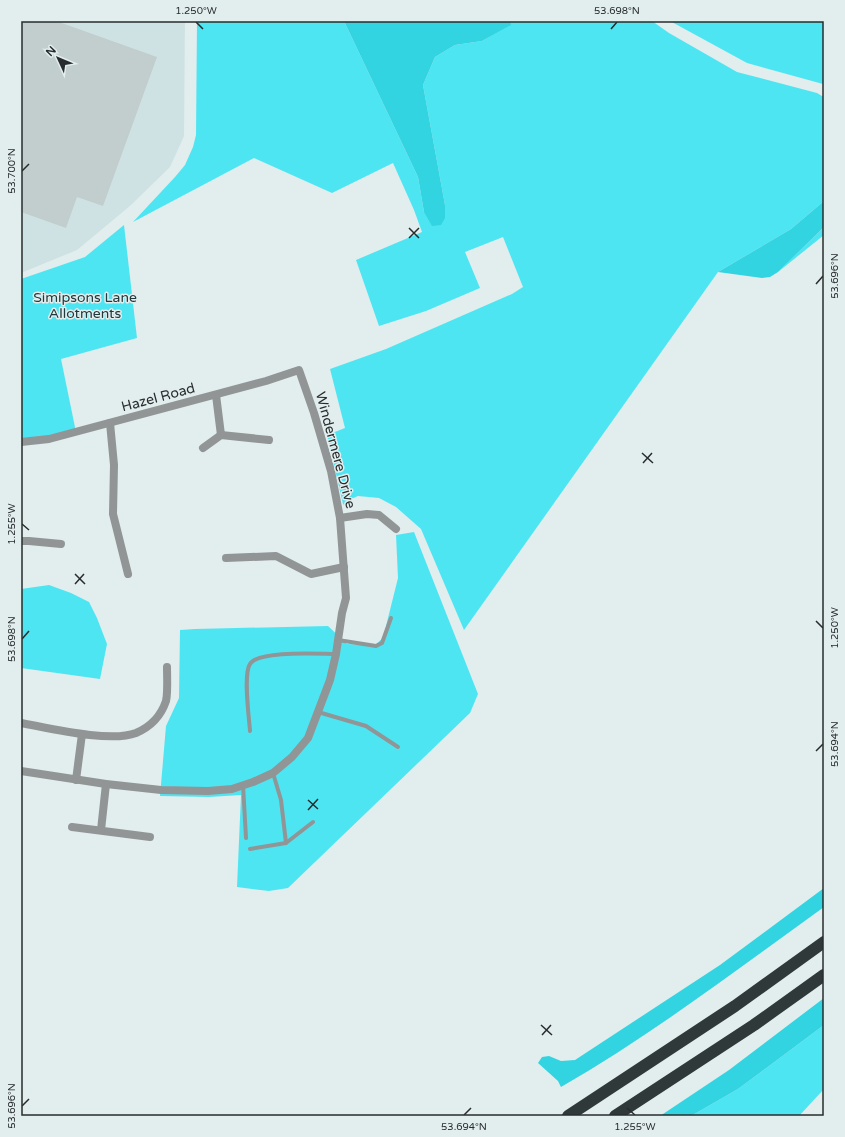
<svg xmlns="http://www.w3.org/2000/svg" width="845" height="1137" font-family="'Varela Round',sans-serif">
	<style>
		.built { fill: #cee2e4 }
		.green { fill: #4ee5f2 }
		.forest { fill: #32d4e2 }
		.building { fill: #c2cdce }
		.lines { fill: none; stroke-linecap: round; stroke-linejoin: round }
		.lane { stroke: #919596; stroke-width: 4 }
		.street { stroke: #919596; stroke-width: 8 }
		.highway { stroke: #30393a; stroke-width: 12 }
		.ticks { fill: none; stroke: #282c2d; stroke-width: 1.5 }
		.labels { text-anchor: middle; stroke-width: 3; stroke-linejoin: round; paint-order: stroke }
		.park-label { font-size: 14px; fill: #20393c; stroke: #e2edee }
		.street-label { font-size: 14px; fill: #282c2d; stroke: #e2edee }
		.neatline { fill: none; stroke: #282c2d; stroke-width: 1.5 }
		.ticks-label { font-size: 10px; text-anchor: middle; fill: #282c2d }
	</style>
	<rect width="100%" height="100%" fill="#e2edee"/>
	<polygon class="built" points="21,21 185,21 184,136 170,167 131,205 77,250 21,273"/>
	<g class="green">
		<polygon points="197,21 344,21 418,177 424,212 445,218 445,205 423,85 435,57 455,45 482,41 510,25 510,21 652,21 669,33 737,72 817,93 822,96 824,96 824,201 791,229 718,272 464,630 421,529 396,507 379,498 358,496 349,500 347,507 343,504 327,435 345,428 330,369 386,349 512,294 523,287 503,237 465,252 480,288 426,311 379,326 356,260 422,232 414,210 393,163 332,193 254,158 133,222 175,177 185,165 193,147 196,135"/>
		<polygon points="670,21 824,21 824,83 823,84 747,63"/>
		<polygon points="124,225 137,338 61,359 76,432 21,442 21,279 85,257"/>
		<polygon points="824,227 824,235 778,272"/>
		<polygon points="414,532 478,694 470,713 288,888 269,891 237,887 241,795 209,797 160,796 166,726 179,698 180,630 195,629 328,626 347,644 375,645 384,637 387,622 398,578 396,535"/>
		<polygon points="49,585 71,593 89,602 97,618 107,644 100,679 21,668 21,589"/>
		<polygon points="824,1025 824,1089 799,1116 691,1116 738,1089"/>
	</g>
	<g class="forest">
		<polygon points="344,21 510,21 511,25 482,41 455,45 435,57 423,85 445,205 445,218 441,225 432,226 424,212 418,177"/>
		<polygon points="824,201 824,227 778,272 770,277 762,278 718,272 791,229"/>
		<path d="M824,888V907C738,969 653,1034 561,1087L558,1081L538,1063L542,1057L549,1056L561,1061L575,1060L720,965Z"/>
		<polygon points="824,998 824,1025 738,1089 691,1116 660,1116 729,1070"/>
	</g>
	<polygon class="building" points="21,21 56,21 157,57 103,206 77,197 66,228 21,212"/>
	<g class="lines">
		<g class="lane">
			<polyline points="338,640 376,646 382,643 391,618"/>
			<polyline points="318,712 366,726 398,747"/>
			<path d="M250,731C249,717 243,674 250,664C258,650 320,654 336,654"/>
			<polyline points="273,773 281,800 286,843"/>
			<polyline points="243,785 246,838"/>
			<polyline points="250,849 286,843 313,822"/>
		</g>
		<g class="street">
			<polyline points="216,395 221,435"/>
			<polyline points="110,423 114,465 113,514 128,574"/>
			<polyline points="21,442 49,439 266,381 299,370 314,413 331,471 340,518 346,598 342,613 336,654 330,680 308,738 292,757 273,773 253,782 232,789 208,791 161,790 106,784 21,771"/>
			<polyline points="203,448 221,435 269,440"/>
			<polyline points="340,518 367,514 379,515 396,529"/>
			<polyline points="21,541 29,541 61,544"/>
			<polyline points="226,558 276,556 311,574 344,567"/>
			<path d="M21,723C49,728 110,743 136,733C150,727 161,716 166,701C168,693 167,676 167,667"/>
			<polyline points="76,780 82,734"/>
			<polyline points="72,827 150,837"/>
			<polyline points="101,830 106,784"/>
		</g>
		<g class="highway">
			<polyline points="568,1116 735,1006 824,942"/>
			<polyline points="615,1116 754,1025 824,975"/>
		</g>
	</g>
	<path class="ticks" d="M196,22L203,29M611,29L617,22M22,171L29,164M409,228L419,238M409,238L419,228M816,284L823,276M642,453L653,463M643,463L652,453M22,524L29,530M75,574L85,584M75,584L84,574M816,621L823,628M22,639L29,631M816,751L823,744M308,800L318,809M308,810L318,799M541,1025L552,1035M542,1035L551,1025M22,1106L29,1099M627,1108L635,1115M464,1115L471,1108"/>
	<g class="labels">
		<g class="park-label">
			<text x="85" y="302">Simipsons Lane<tspan x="85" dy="16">Allotments</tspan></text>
		</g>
		<g class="street-label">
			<text transform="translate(158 397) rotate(-15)" y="5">Hazel Road</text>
			<text transform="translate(336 450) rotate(75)" y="5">Windermere Drive</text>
		</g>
	</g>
	<rect width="845" height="1137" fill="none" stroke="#e2edee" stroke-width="44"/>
	<g transform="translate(58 58) rotate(314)" stroke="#e2edee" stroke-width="3" paint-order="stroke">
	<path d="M0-3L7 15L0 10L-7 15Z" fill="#282c2d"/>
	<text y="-6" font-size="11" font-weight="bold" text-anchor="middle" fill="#282c2d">N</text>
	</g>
	<rect x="22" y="22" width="801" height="1093" class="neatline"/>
	<g class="ticks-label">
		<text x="196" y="14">1.250°W</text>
		<text x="617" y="14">53.698°N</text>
		<text transform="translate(11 171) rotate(-90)" y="4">53.700°N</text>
		<text transform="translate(834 276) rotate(-90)" y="4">53.696°N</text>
		<text transform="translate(11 524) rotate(-90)" y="4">1.255°W</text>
		<text transform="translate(834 628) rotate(-90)" y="4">1.250°W</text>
		<text transform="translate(11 639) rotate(-90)" y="4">53.698°N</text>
		<text transform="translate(834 744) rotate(-90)" y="4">53.694°N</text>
		<text transform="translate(11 1106) rotate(-90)" y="4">53.696°N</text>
		<text x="464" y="1130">53.694°N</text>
		<text x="635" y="1130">1.255°W</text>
	</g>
</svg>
